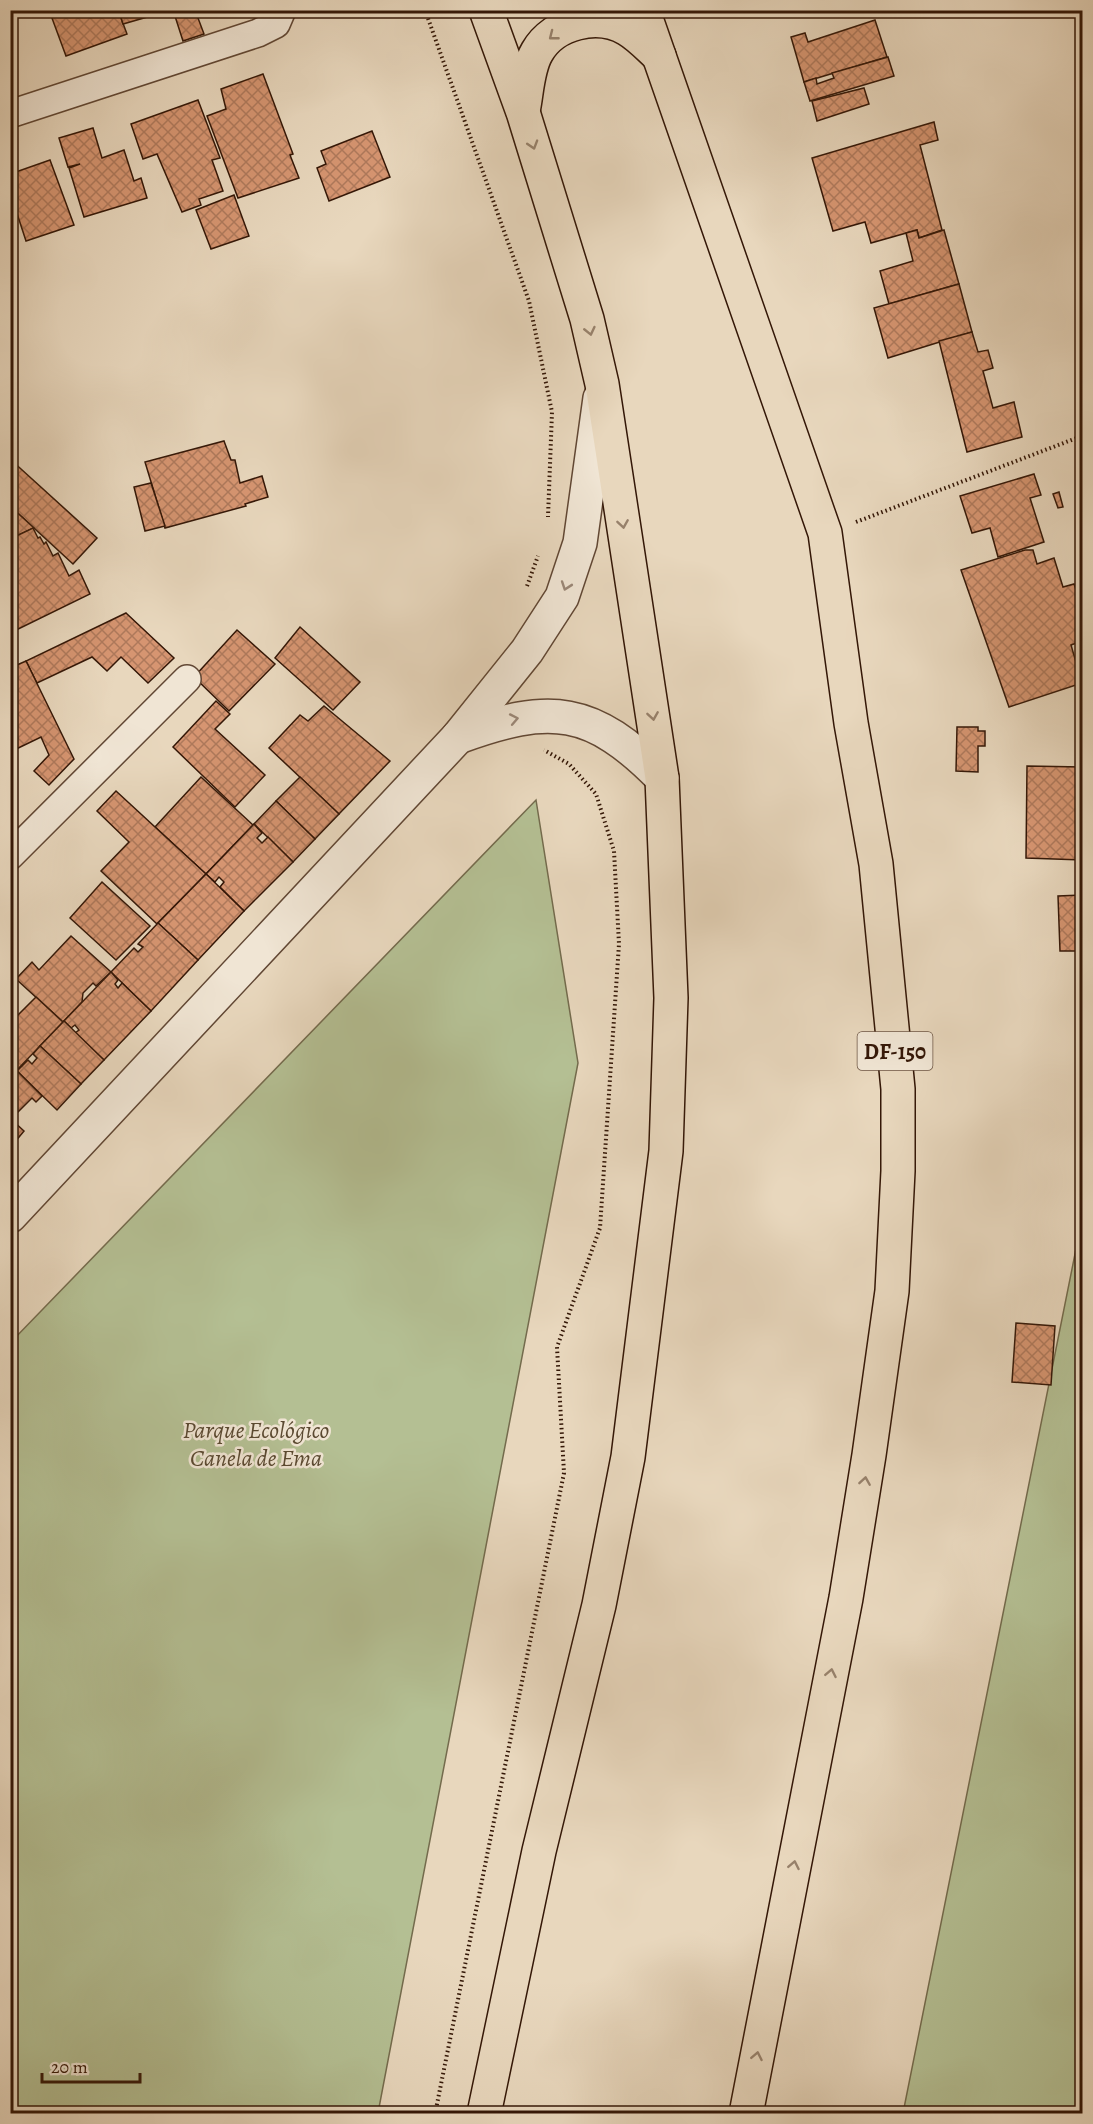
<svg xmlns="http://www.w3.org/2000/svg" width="1093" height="2124" font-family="Alegreya,serif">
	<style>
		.green { fill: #b4bf93; stroke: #746b4d; stroke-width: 1.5 }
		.building { fill: url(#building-cross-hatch); stroke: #341707; stroke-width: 1.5 }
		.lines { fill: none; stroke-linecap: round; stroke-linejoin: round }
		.minor-casing { stroke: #614734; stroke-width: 30 }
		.tertiary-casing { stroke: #614734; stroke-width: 36 }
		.primary-casing { stroke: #341707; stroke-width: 36 }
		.path { stroke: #341707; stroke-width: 4; stroke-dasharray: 1.5 3; stroke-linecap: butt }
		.minor { stroke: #f0e5d4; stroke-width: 27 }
		.tertiary { stroke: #f0e5d4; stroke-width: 33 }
		.primary { stroke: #e8d7bd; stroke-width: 33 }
		.oneway { stroke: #97816b }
		.oneway2 { stroke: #9b8878 }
		.labels { text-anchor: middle; stroke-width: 5; stroke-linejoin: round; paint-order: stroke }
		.shield { fill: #f0e5d4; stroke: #6c5544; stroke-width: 1.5 }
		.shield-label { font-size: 22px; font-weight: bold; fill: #341707 }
		.park-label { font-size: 24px; font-style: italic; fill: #5a4931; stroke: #f0e5d4 }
	</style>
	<defs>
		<pattern id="building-cross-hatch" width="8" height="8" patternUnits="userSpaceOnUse" patternTransform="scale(1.5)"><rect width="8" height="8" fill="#d69571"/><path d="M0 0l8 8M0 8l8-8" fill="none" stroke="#ae795b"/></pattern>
	</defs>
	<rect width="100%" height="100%" fill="#e8d7bd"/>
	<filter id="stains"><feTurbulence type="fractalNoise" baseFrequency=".00333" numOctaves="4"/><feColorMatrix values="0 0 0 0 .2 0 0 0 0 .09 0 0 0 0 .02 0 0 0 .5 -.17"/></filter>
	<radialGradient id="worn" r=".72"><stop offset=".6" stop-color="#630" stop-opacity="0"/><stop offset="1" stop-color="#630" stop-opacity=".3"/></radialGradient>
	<g class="green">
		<polygon points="536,800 578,1063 378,2113 11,2113 11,1342"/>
		<polygon points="1082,1219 1082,2113 903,2113"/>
	</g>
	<g class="building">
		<polygon points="49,10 118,10 127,34 66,56"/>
		<polygon points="149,10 151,16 123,24 119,11"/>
		<polygon points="173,10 195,10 204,34 183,41"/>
		<polygon points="875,20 887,57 804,82 791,37 805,33 808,42"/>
		<polygon points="888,57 894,76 810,101 804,82 816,78 817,84 834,78 832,73"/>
		<polygon points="263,74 293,154 290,155 299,178 238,198 207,116 226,109 221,89"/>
		<polygon points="864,88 869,104 817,121 812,101"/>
		<polygon points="198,100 220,158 212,160 223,191 199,199 201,205 182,212 157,154 143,159 131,124"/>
		<polygon points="934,122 938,140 920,145 942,230 919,238 917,230 871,243 865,222 833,231 812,158"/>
		<polygon points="93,128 102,158 124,150 134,181 141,178 147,198 84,217 69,168 80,164 68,167 59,138"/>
		<polygon points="372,131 390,177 329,201 317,168 326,164 321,151"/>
		<polygon points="50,160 74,225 26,241 11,195 10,174"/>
		<polygon points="234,195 249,236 211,249 196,210"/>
		<polygon points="917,230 919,238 944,230 959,284 889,304 880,271 913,261 906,233"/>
		<polygon points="959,284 972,332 888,358 874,308"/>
		<polygon points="972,332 978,352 988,350 993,368 983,371 993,408 1014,402 1022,437 967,452 939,341"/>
		<polygon points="224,441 231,460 235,460 240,483 262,476 268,497 245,504 246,506 165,528 145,462"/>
		<polygon points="10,459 97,538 73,564 10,506"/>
		<polygon points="1034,474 1041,495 1030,498 1044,542 998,557 990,528 972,533 960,496"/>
		<polygon points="151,483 165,526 145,531 134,487"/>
		<polygon points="1059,492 1063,507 1058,508 1053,494"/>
		<polygon points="10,506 34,528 10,539"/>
		<polygon points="33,528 38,538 40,537 44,544 46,542 53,556 58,553 69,576 79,570 90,594 10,633 10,539"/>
		<polygon points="1025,550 1033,550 1037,564 1054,558 1063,587 1074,584 1080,601 1082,600 1082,641 1071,645 1082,683 1009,707 961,570"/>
		<polygon points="126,613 174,658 148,683 121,657 107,671 92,657 37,683 26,661"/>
		<polygon points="300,627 360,682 333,710 275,658"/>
		<polygon points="237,630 275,664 229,711 194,677"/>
		<polygon points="26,661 74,759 49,785 34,771 49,755 41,737 10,752 10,668"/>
		<polygon points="216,701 230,714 215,729 265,775 235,807 173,747"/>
		<polygon points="324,706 390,761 339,814 269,748 300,715 308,721"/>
		<polygon points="957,727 978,727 978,731 985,731 985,746 978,746 978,772 956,771"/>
		<polygon points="1027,766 1082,767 1082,860 1026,858"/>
		<polygon points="201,777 253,825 206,874 155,827"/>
		<polygon points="300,777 339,814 315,839 276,801"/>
		<polygon points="116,791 206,874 157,924 101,871 129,842 97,811"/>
		<polygon points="276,801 315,839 293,862 254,824"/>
		<polygon points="254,824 262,833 257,838 262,843 268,837 293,862 244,911 220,887 224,882 219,877 215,882 206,874"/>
		<polygon points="206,874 244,911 198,960 158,923"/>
		<polygon points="102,882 150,926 116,960 70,918"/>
		<polygon points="1082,895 1082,951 1060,951 1058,896"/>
		<polygon points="158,923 198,960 151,1011 111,972 134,948 138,952 143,947 138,944"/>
		<polygon points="71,936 111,972 96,986 93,983 83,993 82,1002 63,1022 16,979 32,962 39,970"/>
		<polygon points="111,972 118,980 115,984 118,988 122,983 151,1011 104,1060 75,1033 79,1030 75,1025 71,1028 64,1021"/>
		<polygon points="36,997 63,1022 16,1071 10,1066 10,1023"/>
		<polygon points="64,1021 104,1060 81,1084 40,1046"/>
		<polygon points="40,1046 81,1084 57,1110 17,1071 28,1060 32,1064 37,1058 33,1054"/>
		<polygon points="17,1071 42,1096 36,1102 32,1098 11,1119 24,1131 10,1148 10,1078"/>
		<polygon points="1016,1323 1055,1326 1051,1385 1012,1382"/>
	</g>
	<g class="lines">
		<g class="minor-casing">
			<g id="minor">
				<polyline points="10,114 258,33 276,24 282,10"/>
				<polyline points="10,856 187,679"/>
			</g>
		</g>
		<g class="tertiary-casing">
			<g id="tertiary">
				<path d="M458,737C551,703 592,707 662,778"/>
				<polyline points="10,1216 458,737 527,651 562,597 580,543 600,398"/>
			</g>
		</g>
		<g class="primary-casing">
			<g id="primary">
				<polyline points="643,10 825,533 851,723 876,864 898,1089 898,1171 892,1291 869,1455 846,1598 746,2114"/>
				<path d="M523,111C527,93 527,69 537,52C554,22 598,12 627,29C639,36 649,47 659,56"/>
				<polyline points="484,2114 539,1851 599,1605 628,1457 666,1151 671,998 662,778 602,384 587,319 523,112 486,10"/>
			</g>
		</g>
		<g class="path">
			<polyline points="425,10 529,301 552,412 548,517"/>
			<polyline points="856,522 1082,436"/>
			<polyline points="527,586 538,556"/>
			<polyline points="435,2114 564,1473 557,1347 600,1228 619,944 614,851 596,794 569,764 544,750"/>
		</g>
		<use href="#minor" class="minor"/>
		<use href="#tertiary" class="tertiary"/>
		<use href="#primary" class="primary"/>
	</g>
	<defs><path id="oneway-chevron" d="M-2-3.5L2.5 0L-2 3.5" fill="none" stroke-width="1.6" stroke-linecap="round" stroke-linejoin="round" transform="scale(1.5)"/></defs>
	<g class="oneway">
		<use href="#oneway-chevron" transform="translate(553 36) rotate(142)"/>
		<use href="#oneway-chevron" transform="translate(533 145) rotate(73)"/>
		<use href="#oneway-chevron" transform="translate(590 331) rotate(77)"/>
		<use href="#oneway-chevron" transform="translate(623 524) rotate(81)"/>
		<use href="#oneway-chevron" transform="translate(653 716) rotate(81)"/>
		<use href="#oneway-chevron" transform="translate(865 1481) rotate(-81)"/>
		<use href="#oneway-chevron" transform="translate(831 1673) rotate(-79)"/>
		<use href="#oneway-chevron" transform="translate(794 1865) rotate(-79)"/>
		<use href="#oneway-chevron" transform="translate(757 2056) rotate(-79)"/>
	</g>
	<g class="oneway2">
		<use href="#oneway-chevron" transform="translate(566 586) rotate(109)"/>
		<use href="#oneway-chevron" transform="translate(514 719) rotate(-11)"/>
	</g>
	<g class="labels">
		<rect class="shield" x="857.5" y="1032" width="75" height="38" rx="4.5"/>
		<g class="shield-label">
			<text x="895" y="1059">DF-150</text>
		</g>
		<g class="park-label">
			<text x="256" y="1438">Parque Ecológico<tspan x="256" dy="28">Canela de Ema</tspan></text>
		</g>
	</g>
	<rect width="1093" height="2124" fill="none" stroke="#e8d7bd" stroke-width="36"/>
	<rect x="12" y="12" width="1069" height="2100" fill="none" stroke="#341707" stroke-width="3"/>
	<rect x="18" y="18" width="1057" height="2088" fill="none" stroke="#341707" stroke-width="1.5"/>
	<path d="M42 2073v9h98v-9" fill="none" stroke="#341707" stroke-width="3"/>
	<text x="51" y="2073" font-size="18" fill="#341707" stroke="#f0e5d4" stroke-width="4.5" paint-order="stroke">20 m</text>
	<rect width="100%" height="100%" filter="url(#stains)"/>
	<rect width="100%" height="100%" fill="url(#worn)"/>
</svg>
